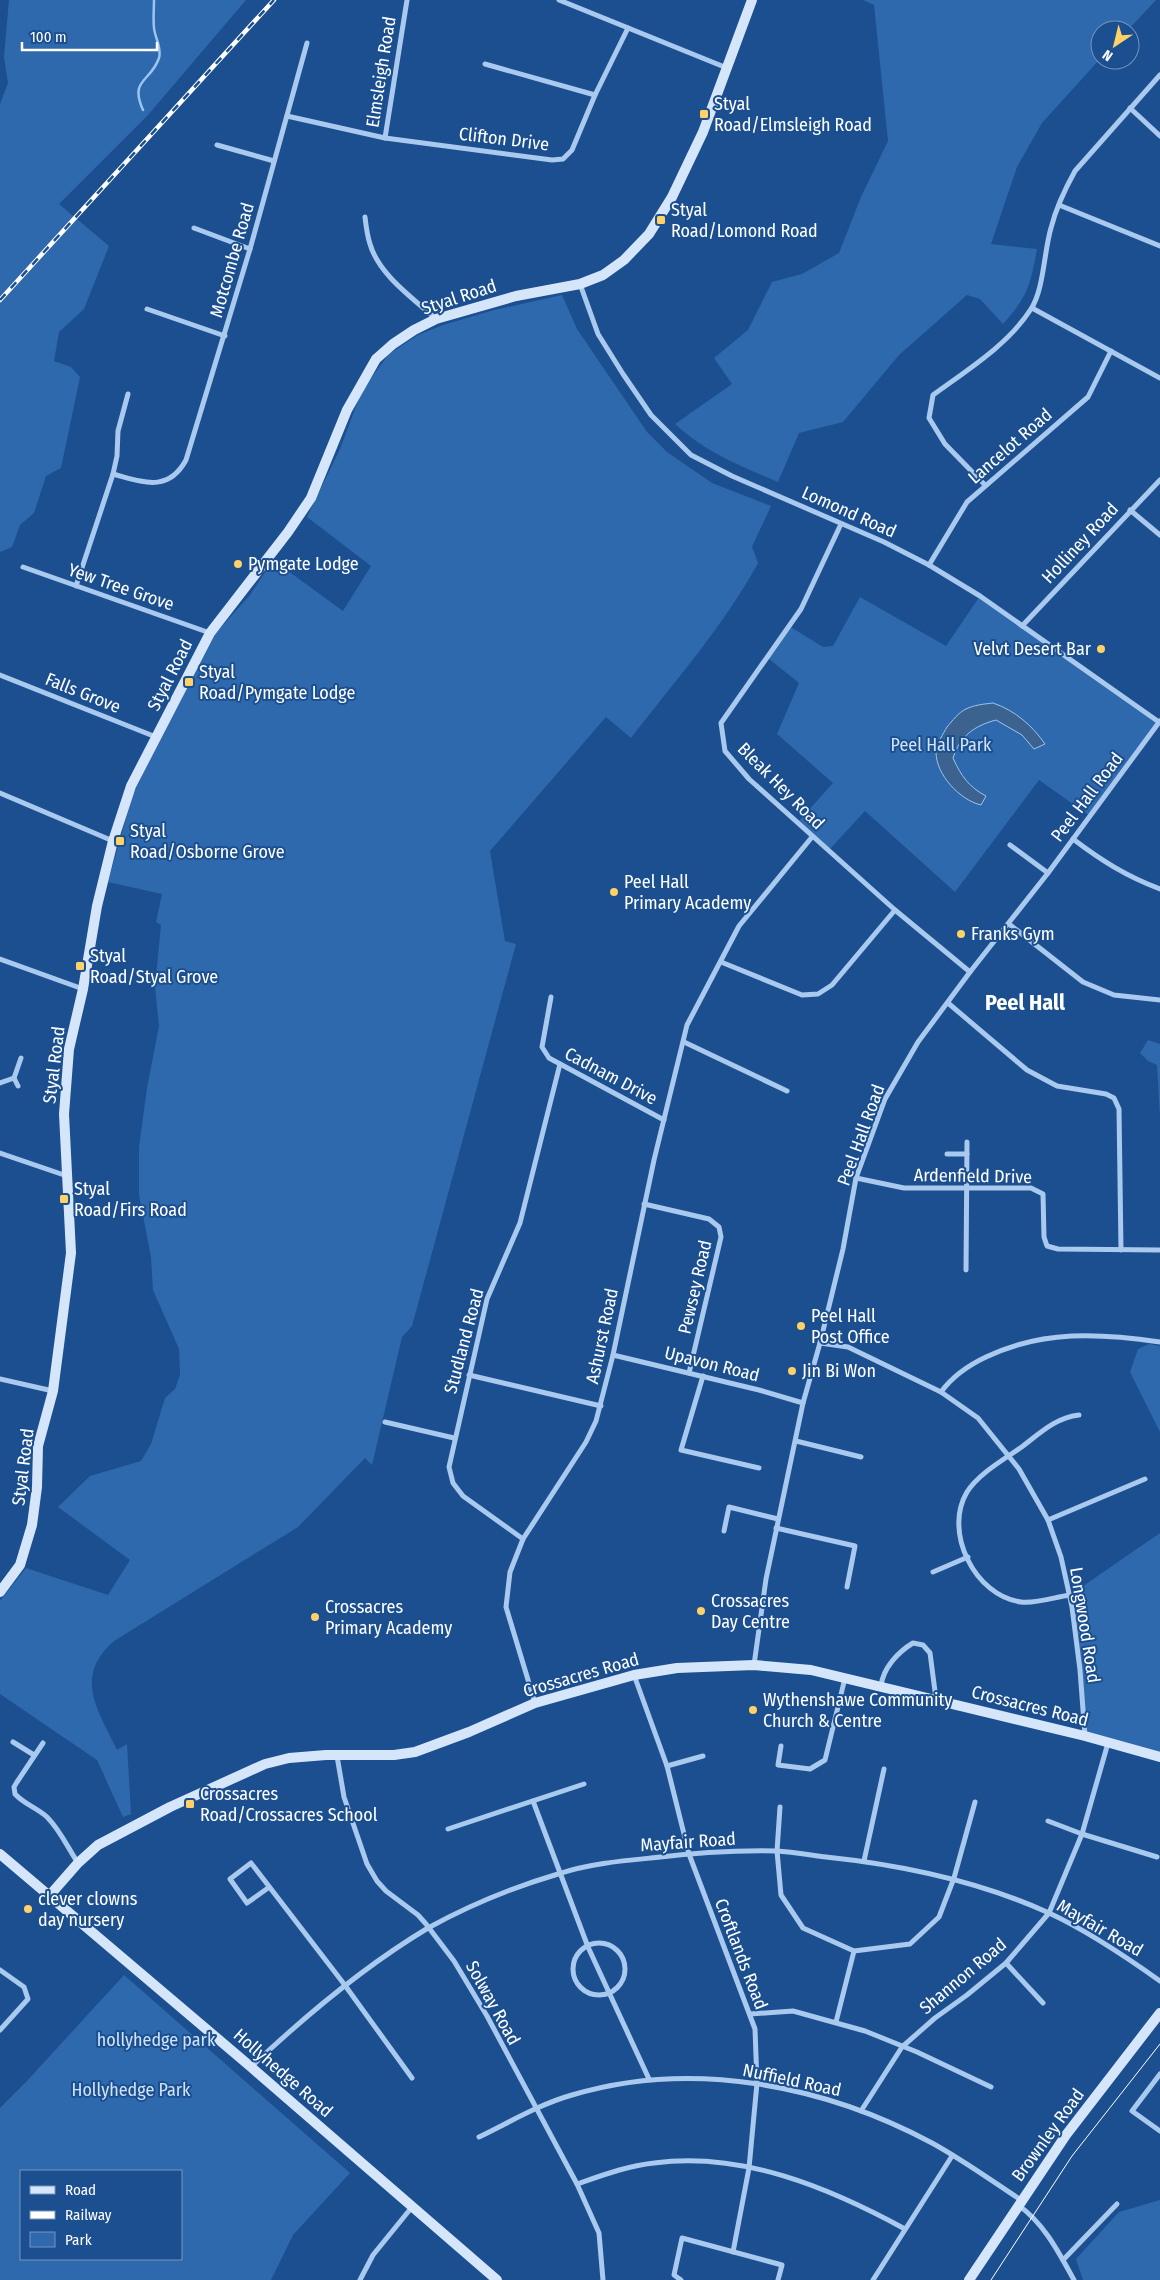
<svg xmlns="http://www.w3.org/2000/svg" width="1160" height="2280" font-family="'Fira Sans Condensed',sans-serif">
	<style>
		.green { fill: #2e69ad; fill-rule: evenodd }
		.water { fill: #3c6290; stroke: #9cc4f0 }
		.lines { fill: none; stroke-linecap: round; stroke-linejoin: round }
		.stream { stroke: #9cc4f0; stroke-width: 2.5 }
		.street { stroke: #a9c9ee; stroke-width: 5 }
		.secondary { stroke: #d6e6fa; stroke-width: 10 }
		.tram { stroke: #fff; stroke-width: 1 }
		.rail-casing { stroke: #fff; stroke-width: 4.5 }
		.rail { stroke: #1b4f8f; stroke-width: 2.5; stroke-dasharray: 8; stroke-linecap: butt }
		.poi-dot { fill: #ffd166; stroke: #1b4f8f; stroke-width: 2 }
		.labels { text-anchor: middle; stroke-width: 4; stroke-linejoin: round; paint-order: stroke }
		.street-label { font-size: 18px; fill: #fff; stroke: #1b4f8f }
		.poi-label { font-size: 18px; fill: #fff; stroke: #1b4f8f; text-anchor: start }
		.park-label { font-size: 18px; fill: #cfe3fa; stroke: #1b4f8f }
		.district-label { font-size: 22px; font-weight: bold; fill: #fff; stroke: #1b4f8f }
	</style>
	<rect width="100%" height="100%" fill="#1b4f8f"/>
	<g class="green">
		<polygon points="9,0 246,0 148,115 59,204 109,246 84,309 59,332 54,361 71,367 80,377 61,468 46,476 34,513 20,525 12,547 0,552 0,104 8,83 4,57"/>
		<path d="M863,0H1156L1128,30H1100V59L1042,123L1017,167L991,244L1037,249C1030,286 1028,296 1003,324L980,299L967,295L899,355L843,422L799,433L778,482C740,466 705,452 675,424L732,384L714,358L748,330L772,282L802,274L839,253L861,197L888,141L874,5Z"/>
		<path d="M562,295L577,329L647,432L667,452L712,483L771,506L752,547L758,563C723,627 675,681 631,738L606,717L490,851L505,941L516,944L412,1326L402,1337L372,1465L365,1458L298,1527L114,1641C73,1677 98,1710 117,1750L127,1744L131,1814L123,1817L97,1760L0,1694V1601L26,1568L108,1595L130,1560L58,1507L90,1476L141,1461L151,1444L165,1398L175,1389L180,1375L179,1349L153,1290L151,1257L139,1195V1147L147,1088L159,1026L155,987L161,925L156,922L162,894L108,882L133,794L170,718L214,635L250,595L273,560L343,611L371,566L307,517L340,449L362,390L389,354L418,335L443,325L494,310Z"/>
		<polygon points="980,596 1159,722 1090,816 1039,780 955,892 865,811 828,851 797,823 833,783 777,734 799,683 768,658 789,626 823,647 833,646 860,597 946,646"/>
		<polygon points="1148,1040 1160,1044 1160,1116 1157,1065 1148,1061 1140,1053"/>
		<polygon points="1149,1344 1160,1346 1160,1432 1130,1372 1138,1349"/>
		<polygon points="1160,1533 1160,1755 1085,1736 1070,1595"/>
		<path d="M124,1975L350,2173L293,2235L271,2280H0V2108L26,2082ZM21,2171H181V2259H21Z"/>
		<polygon points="1160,2200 1160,2280 1083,2280 1076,2259 1119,2212"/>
	</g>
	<path class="water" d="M993,703C1014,710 1032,725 1045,744L1034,749L1022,735L996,720C974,726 960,736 953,758C961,776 969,787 986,796L981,805C960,800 936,775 936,752C937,743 943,734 947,727C952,721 959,712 966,709C974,705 984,704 993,703Z"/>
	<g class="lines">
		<path class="stream" d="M143,110C129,79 151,82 159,58C162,48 155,38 154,28C153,19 154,9 154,0"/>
		<g class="street">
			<polyline points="559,0 727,68"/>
			<polyline points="485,64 595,95"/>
			<polyline points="1130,108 1160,136"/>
			<polyline points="287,116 385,138 407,0"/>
			<polyline points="385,138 552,160 563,159 572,150 595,95 628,28"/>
			<polyline points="217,145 274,161"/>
			<polyline points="1059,205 1160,246"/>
			<path d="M365,217C366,226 367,235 370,244C379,275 413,298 436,319"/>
			<polyline points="194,228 250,249"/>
			<polyline points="580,284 598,334 623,374 651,415 691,455 732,476 884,542 929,565 980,596 1159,722"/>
			<polyline points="1032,308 1160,378"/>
			<polyline points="147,309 225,336"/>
			<path d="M113,474C143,482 168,493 186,460L250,249L307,43"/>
			<path d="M985,485L945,444L929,418L933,395C967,370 1008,345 1031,309C1044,289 1044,251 1051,228C1056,208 1065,189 1075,171L1160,75"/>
			<polyline points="1130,510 1160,535"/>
			<polyline points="841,524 801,609 721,723 725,751 749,779 895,910 970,972"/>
			<polyline points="929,565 967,502 1088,397 1111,351"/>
			<polyline points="23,567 210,633"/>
			<polyline points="76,586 113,474 117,456 118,431 128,394"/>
			<polyline points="1022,626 1160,480"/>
			<polyline points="0,675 156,737"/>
			<polyline points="0,793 113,841"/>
			<path d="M1073,839C1102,861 1126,876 1160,889"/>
			<polyline points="1010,845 1048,873"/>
			<polyline points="1009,924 1083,982 1114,995 1160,1000"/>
			<polyline points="0,959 83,989"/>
			<polyline points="721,962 802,995 818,994 832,985 895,910"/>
			<polyline points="551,997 542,1047 549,1058 664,1120"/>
			<polyline points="948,1003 1027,1070 1057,1086 1106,1094 1114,1098 1119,1109 1121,1250"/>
			<polyline points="684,1042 787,1091"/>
			<polyline points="14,1078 18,1086"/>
			<polyline points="0,1083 14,1078 21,1058"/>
			<polyline points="0,1153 67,1176"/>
			<polyline points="947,1154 967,1154"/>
			<polyline points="856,1178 904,1188 1031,1188 1043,1194 1044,1237 1047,1246 1058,1249 1160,1250"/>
			<polyline points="644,1204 709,1219 719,1227 721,1237 689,1373"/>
			<polyline points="966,1270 967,1142"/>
			<polyline points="820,1343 848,1347 941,1392 978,1418 1019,1469 1048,1520 1061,1557 1072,1607 1080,1670 1085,1736"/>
			<polyline points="613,1355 759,1390 803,1403"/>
			<polyline points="469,1375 601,1406"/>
			<polyline points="703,1376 681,1450 759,1468"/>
			<polyline points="0,1379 53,1391"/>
			<path d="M941,1392C952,1377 969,1365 986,1357C1042,1330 1100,1333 1160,1342"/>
			<polyline points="385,1422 454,1438"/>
			<polyline points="796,1441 861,1457"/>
			<polyline points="1048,1520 1145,1479"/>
			<polyline points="776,1528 855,1546 847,1587"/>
			<polyline points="724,1531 729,1507 778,1519"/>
			<polyline points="523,1539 463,1496 453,1483 449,1467 487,1299 520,1223 560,1064"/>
			<polyline points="933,1572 968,1557"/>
			<path d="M1070,1595C1055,1597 1036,1604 1021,1602C975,1596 943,1532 967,1492C979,1473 1005,1459 1023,1446C1040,1433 1057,1417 1079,1415"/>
			<polyline points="754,1665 766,1579 803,1403 820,1343 843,1249 856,1178 885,1099 918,1042 970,972 1048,873 1160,721"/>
			<polyline points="634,1675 667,1766 689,1854 755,2029 757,2083 749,2168 733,2252"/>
			<path d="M881,1686C883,1668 898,1652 913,1643L923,1645L930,1653L936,1699"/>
			<polyline points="535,1703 506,1607 510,1572 523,1539 586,1442 596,1421 613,1355 654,1160 687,1025 739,926 812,837"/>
			<polyline points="13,1742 34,1755"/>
			<path d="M43,1743L17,1782L14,1787L15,1794C24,1804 37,1808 47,1817C60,1830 68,1848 78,1863"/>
			<polyline points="781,1746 778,1765 810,1769 825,1760 845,1678"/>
			<polyline points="337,1756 344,1797 367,1864 377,1881 386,1891 418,1915 426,1924 454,1961 487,2016 577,2184 599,2233 603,2280"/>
			<polyline points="667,1766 703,1756"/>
			<polyline points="533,1801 588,1947 649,2079"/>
			<polyline points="780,1807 777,1851 781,1895 803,1928 854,1951 910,1944 939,1917 954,1878 975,1802"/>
			<polyline points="1048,1821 1082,1834 1157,1857"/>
			<polyline points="448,1829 584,1784"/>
			<polyline points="864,1861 884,1769"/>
			<polyline points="268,1888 247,1903 230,1879 251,1863 344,1984 412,2078"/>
			<circle cx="599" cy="1969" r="26"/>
			<polyline points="1006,1963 1043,2003"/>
			<polyline points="0,1970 24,1987 28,1999 0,2030"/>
			<polyline points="750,2014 793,2011 865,2031 917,2052 991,2087"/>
			<polyline points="836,2022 854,1951"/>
			<path d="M251,2067C306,2015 363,1967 428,1928C468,1906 514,1887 558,1874C588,1864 620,1861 651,1858C693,1853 735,1850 776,1851C793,1852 810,1855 826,1857C902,1865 979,1881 1049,1913C1088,1931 1125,1956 1160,1981"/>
			<polyline points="1160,2074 1132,2111 1160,2131"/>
			<polyline points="861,2111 902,2047 935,2018 967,1995 1006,1963 1049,1913 1082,1834 1108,1743"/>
			<path d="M479,2137C510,2122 540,2104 572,2095C692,2059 824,2085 932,2143C963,2160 992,2181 1021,2200"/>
			<path d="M577,2184C603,2175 627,2166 654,2163C742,2151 830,2188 905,2229"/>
			<path d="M1018,2205C1044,2223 1059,2253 1074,2280"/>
			<polyline points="1063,2260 1117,2204"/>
			<polyline points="360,2280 373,2255 412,2207"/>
			<polyline points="681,2280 674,2275 682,2238 782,2265 778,2280"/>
			<polyline points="873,2280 952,2156"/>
		</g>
		<g class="secondary">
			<polyline points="0,1592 20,1565 32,1525 37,1487 38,1446 53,1391 71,1253 64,1114 69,1049 83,989 97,906 113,841 131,786 210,633 288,532 311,498 347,410 376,359 393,344 414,330 436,319 516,296 580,284 603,275 624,260 649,234 672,197 703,132 752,0"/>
			<polyline points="0,1854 251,2067 497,2280"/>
			<polyline points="50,1895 78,1863 98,1845 170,1807 265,1764 289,1758 326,1755 394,1755 415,1752 469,1732 535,1703 634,1675 677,1668 754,1665 811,1670 1085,1736 1160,1757"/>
			<polyline points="969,2280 1066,2135 1160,2013"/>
		</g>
		<polyline class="tram" points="991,2280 1072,2156 1160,2044"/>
		<g class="rail-casing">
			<polyline id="rail" points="0,300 274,0"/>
		</g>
		<use href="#rail" class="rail"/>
	</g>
	<g class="poi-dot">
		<rect x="699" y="109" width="10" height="10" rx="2.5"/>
		<rect x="656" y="215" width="10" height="10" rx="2.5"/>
		<circle cx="238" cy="564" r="5"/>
		<circle cx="1101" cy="649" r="5"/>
		<rect x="184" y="677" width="10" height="10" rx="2.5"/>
		<rect x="115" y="836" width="10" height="10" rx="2.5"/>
		<circle cx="614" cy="892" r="5"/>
		<circle cx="961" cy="934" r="5"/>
		<rect x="75" y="961" width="10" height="10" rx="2.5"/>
		<rect x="59" y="1194" width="10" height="10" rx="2.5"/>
		<circle cx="801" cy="1326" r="5"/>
		<circle cx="792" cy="1371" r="5"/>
		<circle cx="701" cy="1611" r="5"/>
		<circle cx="315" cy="1617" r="5"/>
		<circle cx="753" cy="1710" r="5"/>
		<rect x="185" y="1799" width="10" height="10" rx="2.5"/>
		<circle cx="28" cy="1909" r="5"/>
	</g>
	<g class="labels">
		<g class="street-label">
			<text transform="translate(381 72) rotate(-81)" y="6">Elmsleigh Road</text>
			<text transform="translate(504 139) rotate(7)" y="6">Clifton Drive</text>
			<text transform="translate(232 260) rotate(-74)" y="6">Motcombe Road</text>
			<text transform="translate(459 297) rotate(-18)" y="6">Styal Road</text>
			<text transform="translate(1010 446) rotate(-41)" y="6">Lancelot Road</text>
			<text transform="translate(849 512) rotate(24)" y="6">Lomond Road</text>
			<text transform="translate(1080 543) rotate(-47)" y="6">Holliney Road</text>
			<text transform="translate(121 587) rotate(19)" y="6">Yew Tree Grove</text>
			<text transform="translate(170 675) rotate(-63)" y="6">Styal Road</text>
			<text transform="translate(83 693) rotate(22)" y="6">Falls Grove</text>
			<text transform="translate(781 786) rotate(45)" y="6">Bleak Hey Road</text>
			<text transform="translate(1087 797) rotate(-53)" y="6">Peel Hall Road</text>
			<text transform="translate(54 1065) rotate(-83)" y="6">Styal Road</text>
			<text transform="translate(611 1076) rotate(28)" y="6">Cadnam Drive</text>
			<text transform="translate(861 1135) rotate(-70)" y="6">Peel Hall Road</text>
			<text transform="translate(973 1176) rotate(1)" y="6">Ardenfield Drive</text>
			<text transform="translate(695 1287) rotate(-77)" y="6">Pewsey Road</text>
			<text transform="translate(602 1336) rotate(-78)" y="6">Ashurst Road</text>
			<text transform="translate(464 1341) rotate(-75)" y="6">Studland Road</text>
			<text transform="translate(712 1364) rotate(14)" y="6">Upavon Road</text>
			<text transform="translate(23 1467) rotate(-83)" y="6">Styal Road</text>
			<text transform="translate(1085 1625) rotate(81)" y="6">Longwood Road</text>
			<text transform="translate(581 1675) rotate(-16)" y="6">Crossacres Road</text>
			<text transform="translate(1030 1706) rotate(14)" y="6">Crossacres Road</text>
			<text transform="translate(688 1842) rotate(-4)" y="6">Mayfair Road</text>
			<text transform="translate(1100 1928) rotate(30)" y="6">Mayfair Road</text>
			<text transform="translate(741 1954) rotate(69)" y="6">Croftlands Road</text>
			<text transform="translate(963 1976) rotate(-40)" y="6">Shannon Road</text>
			<text transform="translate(493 2003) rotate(61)" y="6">Solway Road</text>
			<text transform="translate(283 2073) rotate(41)" y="6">Hollyhedge Road</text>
			<text transform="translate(792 2080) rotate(12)" y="6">Nuffield Road</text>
			<text transform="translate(1048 2135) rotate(-54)" y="6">Brownley Road</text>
		</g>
		<g class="poi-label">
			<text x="714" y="110">Styal<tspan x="714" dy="21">Road/Elmsleigh Road</tspan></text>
			<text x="671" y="216">Styal<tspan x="671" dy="21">Road/Lomond Road</tspan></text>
			<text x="248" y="570">Pymgate Lodge</text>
			<text x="1091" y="655" text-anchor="end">Velvt Desert Bar</text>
			<text x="199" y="678">Styal<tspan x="199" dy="21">Road/Pymgate Lodge</tspan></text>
			<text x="130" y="837">Styal<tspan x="130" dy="21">Road/Osborne Grove</tspan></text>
			<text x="624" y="888">Peel Hall<tspan x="624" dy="21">Primary Academy</tspan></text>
			<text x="971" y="940">Franks Gym</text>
			<text x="90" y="962">Styal<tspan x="90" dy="21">Road/Styal Grove</tspan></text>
			<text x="74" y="1195">Styal<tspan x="74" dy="21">Road/Firs Road</tspan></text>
			<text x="811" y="1322">Peel Hall<tspan x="811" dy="21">Post Office</tspan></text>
			<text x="802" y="1377">Jin Bi Won</text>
			<text x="711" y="1607">Crossacres<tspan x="711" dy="21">Day Centre</tspan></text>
			<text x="325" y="1613">Crossacres<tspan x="325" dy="21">Primary Academy</tspan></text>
			<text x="763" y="1706">Wythenshawe Community<tspan x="763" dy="21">Church &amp; Centre</tspan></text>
			<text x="200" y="1800">Crossacres<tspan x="200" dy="21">Road/Crossacres School</tspan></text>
			<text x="38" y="1905">clever clowns<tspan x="38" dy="21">day nursery</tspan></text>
		</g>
		<g class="park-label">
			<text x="941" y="751">Peel Hall Park</text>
			<text x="156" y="2046">hollyhedge park</text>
			<text x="131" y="2096">Hollyhedge Park</text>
		</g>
		<g class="district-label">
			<text x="1025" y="1010">Peel Hall</text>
		</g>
	</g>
	<rect x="20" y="2170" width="162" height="90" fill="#1b4f8f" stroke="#7695bc"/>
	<rect x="30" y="2186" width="25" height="8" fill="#d6e6fa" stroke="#7695bc"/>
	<text x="65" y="2195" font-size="15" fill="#ffffff">Road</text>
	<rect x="30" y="2211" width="25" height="8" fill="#ffffff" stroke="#7695bc"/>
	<text x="65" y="2220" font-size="15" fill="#ffffff">Railway</text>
	<rect x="30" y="2232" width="25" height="15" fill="#2e69ad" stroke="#7695bc"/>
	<text x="65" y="2245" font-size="15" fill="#ffffff">Park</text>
	<g transform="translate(1115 45) rotate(215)"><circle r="24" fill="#1b4f8f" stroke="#7695bc"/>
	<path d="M0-4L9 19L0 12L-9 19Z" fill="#ffd166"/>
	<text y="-8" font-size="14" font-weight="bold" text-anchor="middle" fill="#ffffff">N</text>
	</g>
	<path d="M22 42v8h135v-8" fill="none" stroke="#ffffff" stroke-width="2.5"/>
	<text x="30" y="42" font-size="15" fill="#ffffff" stroke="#1b4f8f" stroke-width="4" paint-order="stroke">100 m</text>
</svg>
